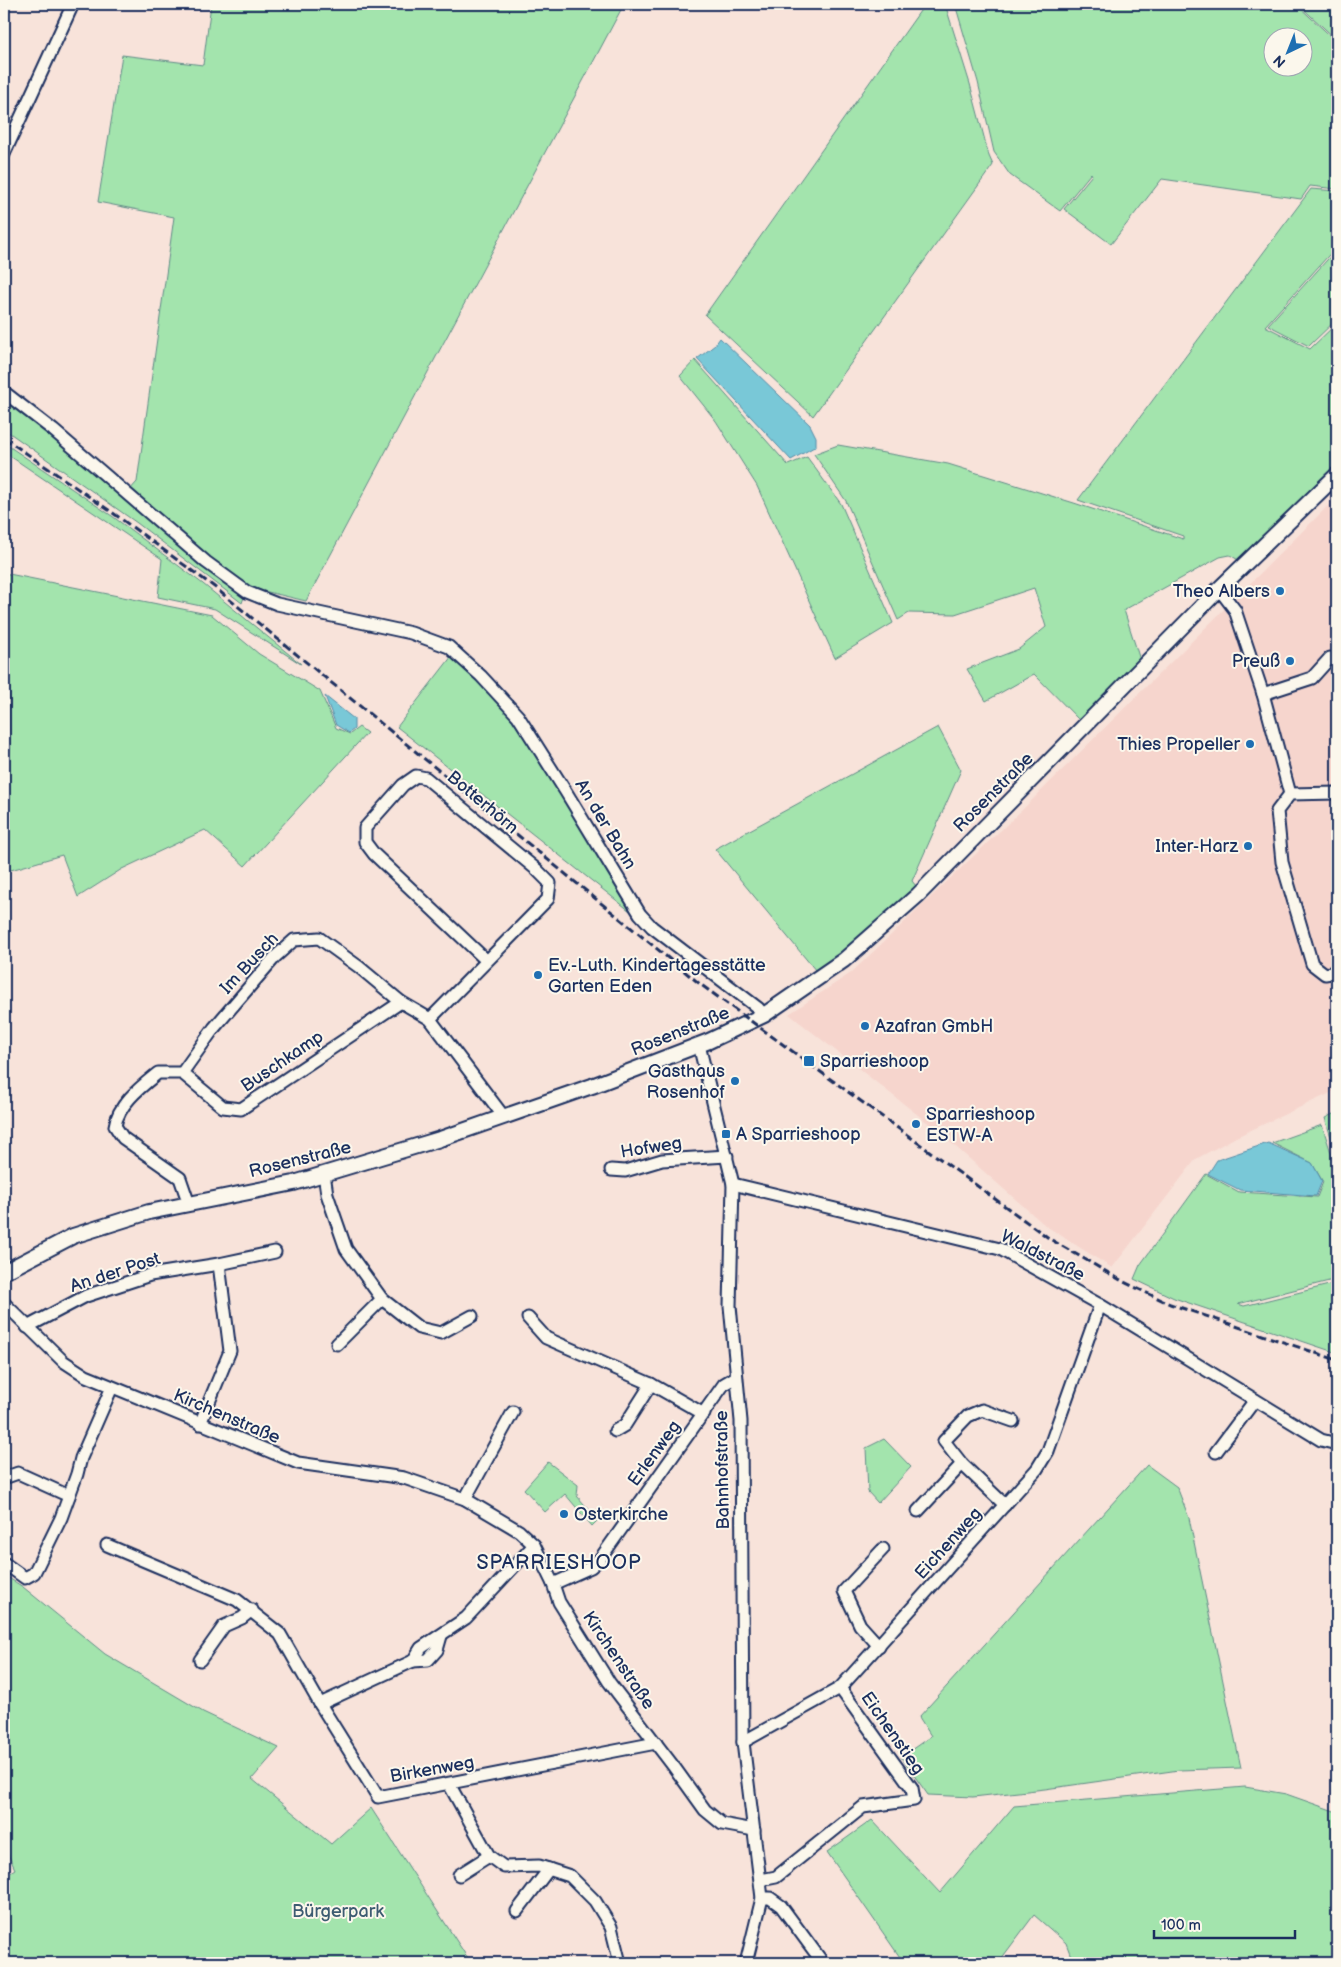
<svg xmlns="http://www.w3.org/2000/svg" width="1341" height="1967" font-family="'Balsamiq Sans',sans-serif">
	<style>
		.built { fill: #f6d5cd }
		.green { fill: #a3e4ad; stroke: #5f8a86; fill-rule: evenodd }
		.water { fill: #79c8d7; stroke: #538ba7 }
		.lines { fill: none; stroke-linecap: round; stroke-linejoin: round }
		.minor-casing { stroke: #1b2f5e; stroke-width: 15 }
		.major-casing { stroke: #1b2f5e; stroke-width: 18 }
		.minor { stroke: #fbf7ec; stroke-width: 11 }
		.major { stroke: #fbf7ec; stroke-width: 14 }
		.rail { stroke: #1b2f5e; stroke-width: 3; stroke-dasharray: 8 4; stroke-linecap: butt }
		.poi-dot { fill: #1f6fb2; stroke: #fbf7ec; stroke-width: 2 }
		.labels { text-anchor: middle; stroke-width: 4; stroke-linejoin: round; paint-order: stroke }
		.poi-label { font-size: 18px; fill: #1b2f5e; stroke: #fbf7ec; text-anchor: start }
		.street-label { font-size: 18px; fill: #1b2f5e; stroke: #fbf7ec }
		.park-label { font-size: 18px; fill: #3d5c72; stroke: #fbf7ec }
		.quarter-label { font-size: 20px; letter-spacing: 1px; fill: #1b2f5e; stroke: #fbf7ec }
	</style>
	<rect width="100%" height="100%" fill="#f8e3da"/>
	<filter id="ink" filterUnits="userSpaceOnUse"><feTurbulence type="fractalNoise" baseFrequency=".02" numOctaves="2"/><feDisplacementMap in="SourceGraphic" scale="10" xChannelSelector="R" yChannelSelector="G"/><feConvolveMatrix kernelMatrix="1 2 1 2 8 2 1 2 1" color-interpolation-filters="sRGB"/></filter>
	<g filter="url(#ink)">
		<polygon class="built" points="1337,497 1337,1090 1236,1137 1196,1159 1112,1268 1046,1226 932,1126 789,1014 851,973 1021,811"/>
		<g class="green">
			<polygon points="211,4 624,4 306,601 251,588 207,558 128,492 137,482 174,217 98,202 122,55 203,65"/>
			<polygon points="925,4 945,4 970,84 989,156 993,165 813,416 705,315"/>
			<path d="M955,4H1296L1337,42V189L1310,186L1301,199L1162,179L1111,244L1064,209L1092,175L1091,173L1060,211L1010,175L994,152L978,82ZM1274,38H1304V68H1274Z"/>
			<polygon points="1298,4 1337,4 1337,40"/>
			<polygon points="1311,189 1337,191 1337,246 1265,326 1310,349 1337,323 1337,469 1240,561 1230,555 1220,557 1124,610 1140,660 1080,721 1034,674 986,701 967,669 1019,649 1046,627 1034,588 955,614 909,613 898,620 846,501 814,454 838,445 948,464 1074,503 1183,539 1183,536 1078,500"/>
			<polygon points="1337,249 1337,319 1309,346 1268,325"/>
			<polygon points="695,360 788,465 807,457 841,504 893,623 835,658 757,486 716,421 680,376"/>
			<polygon points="4,396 245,594 242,603 137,523 4,429"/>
			<polygon points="4,443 112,516 203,584 301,664 215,609 158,597 162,559 4,452"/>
			<polygon points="4,573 212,615 259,654 320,691 336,728 350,734 359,727 367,733 245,866 205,830 122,869 78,897 62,855 4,872 4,808 10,749 9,669 4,646"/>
			<polygon points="452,656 477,679 511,718 561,794 630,911 397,727"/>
			<polygon points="938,727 961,770 912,881 916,886 841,954 816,971 715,849"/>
			<polygon points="1337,1112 1337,1157 1325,1118"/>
			<polygon points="1322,1125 1337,1171 1337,1279 1238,1304 1244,1306 1337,1283 1337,1353 1174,1298 1134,1279 1140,1265 1206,1174 1239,1192 1317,1197 1323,1182 1312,1163 1272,1143"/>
			<polygon points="884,1439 911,1467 878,1503 868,1492 866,1448"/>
			<polygon points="548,1462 578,1485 577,1496 598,1520 592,1526 565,1494 545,1512 524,1489"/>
			<polygon points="1147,1465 1177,1487 1189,1518 1241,1768 1179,1770 1045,1789 973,1797 928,1795 901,1757 931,1736 919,1717"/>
			<polygon points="4,1575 23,1587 105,1654 203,1712 279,1748 252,1779 331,1844 371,1808 465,1954 473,1963 8,1963 4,1959 4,1876 15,1869 4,1846"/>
			<polygon points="1245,1787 1286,1794 1337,1812 1337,1963 1069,1963 1072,1959 1066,1943 1034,1915 998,1963 904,1963 827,1852 872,1820 940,1893 1014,1806"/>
		</g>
		<g class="water">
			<polygon points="720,338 810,425 816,437 816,446 791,460 697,359 715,345"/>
			<polygon points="325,696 354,719 354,729 349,733 336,725"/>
			<polygon points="1268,1143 1312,1163 1322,1181 1316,1196 1240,1190 1208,1174 1217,1160"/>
		</g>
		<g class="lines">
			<g class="minor-casing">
				<g id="minor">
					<polyline points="4,154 73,4"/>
					<polyline points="4,392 53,430 206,562 247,592 277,604 411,633 449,647 481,676 518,716 566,792 640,914 652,927 758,1008 764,1015"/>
					<polyline points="1219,589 1235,610 1263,694 1290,794"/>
					<polyline points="1263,694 1312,678 1330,658"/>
					<polyline points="1337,793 1290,794 1277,811 1282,862 1312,964 1325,974 1337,972"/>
					<polyline points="430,1019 548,899 550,883 536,869 426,778 416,776 403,785 365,828 365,842 374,854 487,961"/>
					<polyline points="699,1045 733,1184 730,1306 741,1421 743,1742 762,1898 746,1963"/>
					<polyline points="182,1073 223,1107 241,1109 401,1002"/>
					<polyline points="611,1170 625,1171 662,1160 727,1156"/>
					<polyline points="324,1174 327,1194 346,1249 382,1299 419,1328 441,1333 472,1316"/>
					<polyline points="733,1184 1000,1249 1100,1305 1321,1440 1337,1444"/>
					<path d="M189,1204L180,1178L123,1138L115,1126C118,1104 142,1086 158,1073H182L214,1028L275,957L294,940L319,938L359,967L401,1002L430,1019L504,1117"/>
					<polyline points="219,1264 275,1252"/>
					<polyline points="4,1303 63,1361 86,1376 298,1463 404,1478 465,1499 519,1531 534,1545 553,1584 559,1602 609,1682 674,1767 705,1810 722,1824 754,1830"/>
					<polyline points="528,1318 546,1338 651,1384 704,1414"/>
					<polyline points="27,1327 86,1296 150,1275 219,1264 230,1351 200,1424"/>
					<polyline points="337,1344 382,1299"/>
					<polyline points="615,1431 625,1425 651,1384"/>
					<polyline points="1216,1452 1255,1400"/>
					<polyline points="4,1478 18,1473 69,1496"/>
					<polyline points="465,1499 513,1412"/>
					<polyline points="1005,1505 962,1464 944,1441 968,1416 982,1410 1013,1421"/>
					<polyline points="918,1511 962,1464"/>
					<polyline points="107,1545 237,1600 280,1634 320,1704 378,1797 656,1743"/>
					<polyline points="4,1563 25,1578 34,1573 61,1518 77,1474 81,1458 112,1387"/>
					<polyline points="553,1584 591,1567 600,1559 724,1384 736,1377"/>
					<polyline points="879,1646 860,1625 844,1591 883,1549"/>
					<polyline points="200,1660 224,1626 242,1618 252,1610"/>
					<polyline points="413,1661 428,1660 437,1650 441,1636"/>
					<polyline points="320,1704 413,1661 421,1648 466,1618 534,1545"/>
					<polyline points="743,1742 840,1688 1037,1469 1048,1451 1100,1305"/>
					<polyline points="449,1784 489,1856 504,1867 539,1866 570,1876 595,1901 611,1927 620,1963"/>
					<polyline points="459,1875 489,1856"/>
					<polyline points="761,1880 776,1877 863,1807 914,1800 912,1788 840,1688"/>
					<polyline points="762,1898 770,1898 781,1906 823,1963"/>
					<polyline points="517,1911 549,1869"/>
				</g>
			</g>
			<g class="major-casing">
				<polyline id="major" points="4,1272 73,1236 149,1212 294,1183 440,1139 592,1086 709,1041 764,1015 844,960 918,895 1219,589 1337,475"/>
			</g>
			<use href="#minor" class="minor"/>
			<use href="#major" class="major"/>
			<polyline class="rail" points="4,438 113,513 213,586 700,984 1050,1239 1124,1282 1170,1304 1337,1360"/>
		</g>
	</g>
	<g class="poi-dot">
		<circle cx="1280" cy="591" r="5"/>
		<circle cx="1290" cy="661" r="5"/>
		<circle cx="1250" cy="744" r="5"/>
		<circle cx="1248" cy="846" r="5"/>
		<circle cx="538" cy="975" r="5"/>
		<circle cx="865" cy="1026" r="5"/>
		<rect x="803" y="1055" width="12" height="12" rx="2.5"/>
		<circle cx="735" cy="1081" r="5"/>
		<circle cx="916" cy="1124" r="5"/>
		<rect x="721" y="1129" width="10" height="10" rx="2.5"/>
		<circle cx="564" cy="1514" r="5"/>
	</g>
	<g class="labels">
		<g class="poi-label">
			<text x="1270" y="597" text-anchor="end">Theo Albers</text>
			<text x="1280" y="667" text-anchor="end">Preuß</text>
			<text x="1240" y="750" text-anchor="end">Thies Propeller</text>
			<text x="1238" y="852" text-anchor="end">Inter-Harz</text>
			<text x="548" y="971">Ev.-Luth. Kindertagesstätte<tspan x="548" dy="21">Garten Eden</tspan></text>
			<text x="875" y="1032">Azafran GmbH</text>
			<text x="820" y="1067">Sparrieshoop</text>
			<text x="725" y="1077" text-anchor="end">Gasthaus<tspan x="725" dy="21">Rosenhof</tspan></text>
			<text x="926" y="1120">Sparrieshoop<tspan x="926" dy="21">ESTW-A</tspan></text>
			<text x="736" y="1140">A Sparrieshoop</text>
			<text x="574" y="1520">Osterkirche</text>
		</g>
		<g class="street-label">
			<text transform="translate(993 792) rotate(-45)" y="6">Rosenstraße</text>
			<text transform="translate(483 802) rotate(40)" y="6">Botterhörn</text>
			<text transform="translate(606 824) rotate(59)" y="6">An der Bahn</text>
			<text transform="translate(249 963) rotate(-47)" y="6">Im Busch</text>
			<text transform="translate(680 1031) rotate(-22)" y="6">Rosenstraße</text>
			<text transform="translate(282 1061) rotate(-34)" y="6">Buschkamp</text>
			<text transform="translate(651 1147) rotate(-9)" y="6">Hofweg</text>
			<text transform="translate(300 1159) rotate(-14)" y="6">Rosenstraße</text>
			<text transform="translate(1043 1255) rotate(27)" y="6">Waldstraße</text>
			<text transform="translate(115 1272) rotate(-18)" y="6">An der Post</text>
			<text transform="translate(227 1416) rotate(23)" y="6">Kirchenstraße</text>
			<text transform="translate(654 1453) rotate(-54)" y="6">Erlenweg</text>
			<text transform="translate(722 1470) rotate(-91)" y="6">Bahnhofstraße</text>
			<text transform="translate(948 1543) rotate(-48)" y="6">Eichenweg</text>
			<text transform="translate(619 1660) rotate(56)" y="6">Kirchenstraße</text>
			<text transform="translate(893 1733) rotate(55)" y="6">Eichenstieg</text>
			<text transform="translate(432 1769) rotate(-10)" y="6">Birkenweg</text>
		</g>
		<g class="park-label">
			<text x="338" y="1917">Bürgerpark</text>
		</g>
		<g class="quarter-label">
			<text x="559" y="1569">SPARRIESHOOP</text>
		</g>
	</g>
	<rect width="1341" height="1967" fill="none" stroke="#fbf7ec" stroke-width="20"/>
	<rect x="10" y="10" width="1321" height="1947" fill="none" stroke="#1b2f5e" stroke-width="2" filter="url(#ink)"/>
	<g transform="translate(1288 52) rotate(223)"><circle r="24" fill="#fbf7ec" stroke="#a1a7b3"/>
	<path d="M0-4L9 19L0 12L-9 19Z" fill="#1f6fb2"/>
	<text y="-8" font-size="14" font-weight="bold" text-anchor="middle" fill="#1b2f5e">N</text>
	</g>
	<path d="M1154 1930v8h141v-8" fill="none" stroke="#1b2f5e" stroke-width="2.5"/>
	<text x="1161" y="1930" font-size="15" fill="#1b2f5e" stroke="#fbf7ec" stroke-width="4" paint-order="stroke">100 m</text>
</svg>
